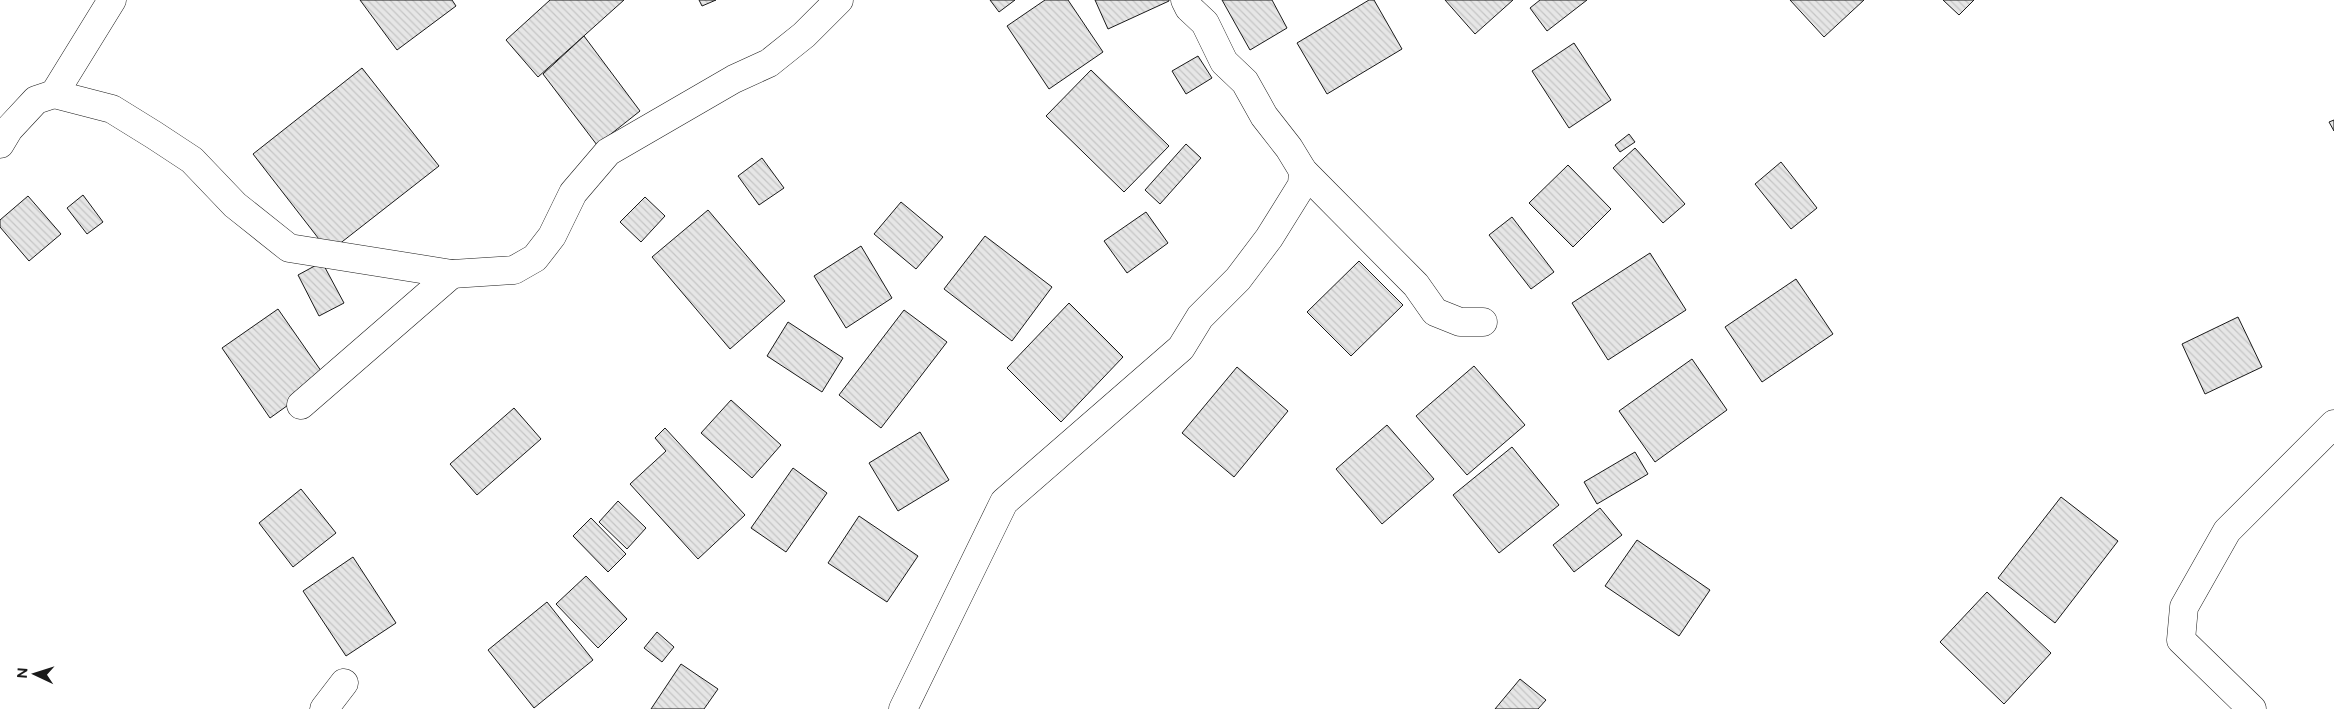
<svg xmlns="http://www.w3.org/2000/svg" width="2334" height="709" font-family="Figtree,sans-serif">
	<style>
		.building { fill: url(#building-back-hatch); stroke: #1a1a1a }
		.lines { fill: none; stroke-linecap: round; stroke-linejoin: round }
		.street-casing { stroke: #1a1a1a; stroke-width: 29 }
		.street { stroke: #fff; stroke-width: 28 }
	</style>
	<defs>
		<pattern id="building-back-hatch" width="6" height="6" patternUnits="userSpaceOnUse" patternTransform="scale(1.25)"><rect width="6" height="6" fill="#e6e6e6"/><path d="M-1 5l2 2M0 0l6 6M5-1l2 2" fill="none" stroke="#c5c5c5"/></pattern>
	</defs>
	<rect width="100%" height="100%" fill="#fff"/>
	<g class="building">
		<polygon points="360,0 452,0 456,6 397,50"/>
		<polygon points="550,0 624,0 538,77 506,40"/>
		<polygon points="699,0 716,0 702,6"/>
		<polygon points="990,0 1015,0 999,12"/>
		<polygon points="1045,0 1068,0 1103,52 1049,89 1007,26"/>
		<polygon points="1095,0 1169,0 1169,1 1108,29"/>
		<polygon points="1222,0 1272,0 1287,28 1250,50"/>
		<polygon points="1369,0 1374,0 1402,49 1327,94 1297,43"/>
		<polygon points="1445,0 1513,0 1475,34"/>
		<polygon points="1540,0 1587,0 1547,31 1530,8"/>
		<polygon points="1790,0 1864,0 1824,37"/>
		<polygon points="1943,0 1974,0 1959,15"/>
		<polygon points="584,36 640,111 597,145 543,74"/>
		<polygon points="1574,43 1611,100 1569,128 1532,71"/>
		<polygon points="1198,56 1212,78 1186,94 1172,71"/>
		<polygon points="362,68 439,166 329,252 253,154"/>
		<polygon points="1091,70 1169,146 1124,192 1046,116"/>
		<polygon points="2334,120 2334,131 2329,122"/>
		<polygon points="1629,134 1635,142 1620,152 1615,145"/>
		<polygon points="1186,144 1201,158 1160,204 1145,190"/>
		<polygon points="1635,148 1685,204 1663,223 1613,168"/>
		<polygon points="762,158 784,188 759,205 738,176"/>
		<polygon points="1781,162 1817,208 1791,229 1755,184"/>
		<polygon points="1568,165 1611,209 1573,247 1529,203"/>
		<polygon points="83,195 103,222 87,234 67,208"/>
		<polygon points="28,196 61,234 29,261 0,227 0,220"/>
		<polygon points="645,197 665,216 641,242 620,222"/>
		<polygon points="901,202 943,237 916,269 874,234"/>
		<polygon points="708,210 785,301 730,349 652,257"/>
		<polygon points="1146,212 1168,243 1127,273 1104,241"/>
		<polygon points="1512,217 1554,272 1531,289 1489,235"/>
		<polygon points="985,236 1052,287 1012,341 944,289"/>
		<polygon points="861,246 892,298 846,328 814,276"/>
		<polygon points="1650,253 1686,310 1608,360 1572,303"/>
		<polygon points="1359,261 1403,305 1351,356 1307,312"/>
		<polygon points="322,262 344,303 319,316 298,275"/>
		<polygon points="1796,279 1833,334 1762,382 1725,327"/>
		<polygon points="1069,303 1123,357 1061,422 1007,368"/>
		<polygon points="278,309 326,378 270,418 222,348"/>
		<polygon points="904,310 947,342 881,428 839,395"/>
		<polygon points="2238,317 2262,367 2205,394 2182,344"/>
		<polygon points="788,322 843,358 822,392 767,356"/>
		<polygon points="1692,359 1727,410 1655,462 1619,411"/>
		<polygon points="1474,366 1525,425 1467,475 1416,416"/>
		<polygon points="1237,367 1288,411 1234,477 1182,433"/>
		<polygon points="731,400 781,445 752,478 701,433"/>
		<polygon points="514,408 541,439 477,495 450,464"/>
		<polygon points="1387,425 1434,479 1382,524 1336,469"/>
		<polygon points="665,428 745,515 698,559 630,484 666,451 655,438"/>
		<polygon points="920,432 949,480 898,511 869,463"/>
		<polygon points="1512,447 1559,505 1499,553 1453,495"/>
		<polygon points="1635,452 1648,474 1597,504 1584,482"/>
		<polygon points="793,468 827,493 786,552 751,528"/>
		<polygon points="301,489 336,533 293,567 259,523"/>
		<polygon points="2061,497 2118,541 2055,623 1998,578"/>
		<polygon points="618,501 646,528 627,549 599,522"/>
		<polygon points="1600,508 1622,535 1574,572 1553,545"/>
		<polygon points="859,516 918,556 887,602 828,563"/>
		<polygon points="591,518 626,554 608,572 573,536"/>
		<polygon points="1637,540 1710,590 1679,636 1605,586"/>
		<polygon points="353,557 396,623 346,656 303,591"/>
		<polygon points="586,576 627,619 598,648 556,604"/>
		<polygon points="1987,592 2051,653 2004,704 1940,642"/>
		<polygon points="547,602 593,660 534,708 488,650"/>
		<polygon points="657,632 674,647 662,662 644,648"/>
		<polygon points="681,664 718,689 704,709 651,709"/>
		<polygon points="1520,679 1546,700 1538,709 1495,709"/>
	</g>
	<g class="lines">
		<g class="street-casing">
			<g id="street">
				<polyline points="1185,0 1189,8 1205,23 1224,62 1245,82 1264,116 1289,148 1303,171 1416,285 1435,312 1460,322 1483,322"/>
				<polyline points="54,94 112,0"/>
				<polyline points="0,144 9,129 36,100 54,94 112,109 154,135 192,160 235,205 289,248 452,274 514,270 535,258 552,236 573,193 608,152 734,79 769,63 804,35 839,0"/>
				<polyline points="301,405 452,274"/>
				<polyline points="324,709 344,683"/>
				<polyline points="903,709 1004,502 1181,348 1200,317 1238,279 1269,238 1302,185 1303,171"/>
				<polyline points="2252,709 2181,640 2184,607 2227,531 2334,424"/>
			</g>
		</g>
		<use href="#street" class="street"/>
	</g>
	<g transform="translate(35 674) rotate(274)" stroke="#ffffff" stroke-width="4" paint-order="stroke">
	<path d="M0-4L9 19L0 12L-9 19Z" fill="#1a1a1a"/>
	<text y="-8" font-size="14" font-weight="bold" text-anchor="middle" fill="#1a1a1a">N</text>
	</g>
</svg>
